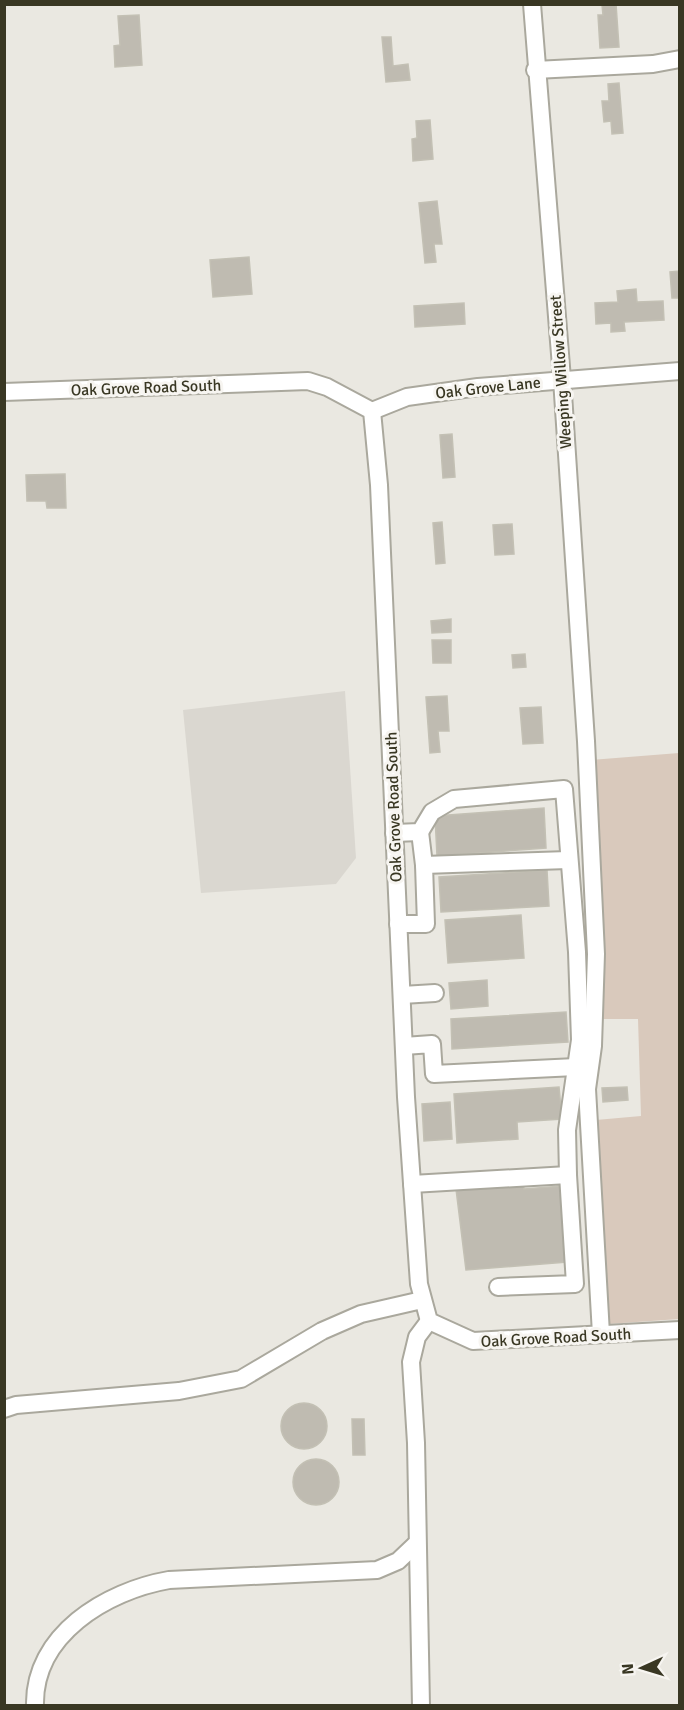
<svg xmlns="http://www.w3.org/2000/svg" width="684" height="1710" font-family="Signika,sans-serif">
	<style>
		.built { fill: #dad7d0 }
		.green { fill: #d9c9bc }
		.building { fill: #bfbbb1; stroke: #c3c0b4; stroke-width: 1.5 }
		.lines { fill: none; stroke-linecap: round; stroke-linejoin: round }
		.minor-casing { stroke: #aaa89d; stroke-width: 20 }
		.minor { stroke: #fff; stroke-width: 16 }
		.labels { text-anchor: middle; stroke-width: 6; stroke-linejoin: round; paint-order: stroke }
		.street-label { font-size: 16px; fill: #393723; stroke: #f7f5f1 }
	</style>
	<rect width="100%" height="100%" fill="#eae8e1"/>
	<polygon class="built" points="345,691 356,858 336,884 201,893 183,710"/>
	<polygon class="green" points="679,753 679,1319 608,1324 596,1120 641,1116 638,1019 589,1019 578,761"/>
	<g class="building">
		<polygon points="616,4 619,47 600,48 598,15 603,15 602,5"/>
		<polygon points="139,15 142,65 115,67 114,46 120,45 118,16"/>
		<polygon points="382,37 391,37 393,66 408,64 410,80 386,82"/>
		<polygon points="619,83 623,133 612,134 611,121 604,122 602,101 609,101 608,84"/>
		<polygon points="430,120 433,159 413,161 412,139 417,138 416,121"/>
		<polygon points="437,201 442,244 434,244 436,262 425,263 419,203"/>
		<polygon points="249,257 252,294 213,297 210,260"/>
		<polygon points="680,271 680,298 672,298 670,272"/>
		<polygon points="636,289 637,302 663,301 664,320 624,322 625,331 611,332 611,323 596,324 595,303 618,302 617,291"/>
		<polygon points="464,303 465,324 415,327 414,306"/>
		<polygon points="452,434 455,477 443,478 440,435"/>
		<polygon points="65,474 66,508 47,508 46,501 27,501 26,475"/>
		<polygon points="442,522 445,563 436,564 433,523"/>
		<polygon points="512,524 514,554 495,555 493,525"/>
		<polygon points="451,619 451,632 432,633 431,621"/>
		<polygon points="432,640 451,640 451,663 433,663"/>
		<polygon points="525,654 526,667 513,668 512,655"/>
		<polygon points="447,696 449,731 438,731 440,752 430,753 426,697"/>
		<polygon points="541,707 543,743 523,744 520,708"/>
		<polygon points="544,808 546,848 437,856 435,816"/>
		<polygon points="547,870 549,906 441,912 439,877"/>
		<polygon points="521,915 524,958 448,963 445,920"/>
		<polygon points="487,980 488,1006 451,1009 449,983"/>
		<polygon points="566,1012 568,1042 452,1049 451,1019"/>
		<polygon points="559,1087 562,1119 517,1122 518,1139 457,1143 454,1094"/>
		<polygon points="627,1087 628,1100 603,1102 602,1088"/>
		<polygon points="450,1102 452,1139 424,1141 422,1104"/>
		<polygon points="523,1184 524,1189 562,1186 567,1262 466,1270 456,1189"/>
		<circle cx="304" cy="1426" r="23"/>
		<polygon points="352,1419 364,1419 365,1455 353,1455"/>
		<circle cx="316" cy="1482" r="23"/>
	</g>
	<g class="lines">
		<g class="minor-casing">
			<g id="minor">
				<polyline points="532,4 562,379 586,741 596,954 593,1046 587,1089 601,1334"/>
				<polyline points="535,70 653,64 680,59"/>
				<polyline points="4,392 308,381 327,387 372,411 379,485 406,1097 419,1284 429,1321 473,1341 680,1330"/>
				<polyline points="372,411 407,397 478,387 680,371"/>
				<polyline points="420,832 424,865"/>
				<polyline points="394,833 420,832 432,812 454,799 564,789 577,952 580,1040 567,1130 568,1175"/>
				<polyline points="398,924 426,924 424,865 568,860"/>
				<polyline points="402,995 435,993"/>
				<polyline points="404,1046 432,1044 434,1074 576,1067"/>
				<polyline points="412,1184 568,1175 575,1284 498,1287"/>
				<polyline points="4,1409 16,1405 179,1391 241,1379 322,1331 361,1314 422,1300"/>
				<path d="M35,1706C33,1635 106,1591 169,1580L377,1570L398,1561L417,1543"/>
				<polyline points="421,1706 416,1443 411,1362 417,1337 429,1321"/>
			</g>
		</g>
		<use href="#minor" class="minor"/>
	</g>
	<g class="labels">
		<g class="street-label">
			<text transform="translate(560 372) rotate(-94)" y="6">Weeping Willow Street</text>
			<text transform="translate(146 387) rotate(-2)" y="6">Oak Grove Road South</text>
			<text transform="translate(488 387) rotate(-6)" y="6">Oak Grove Lane</text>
			<text transform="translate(393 807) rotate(-92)" y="6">Oak Grove Road South</text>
			<text transform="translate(556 1337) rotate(-3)" y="6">Oak Grove Road South</text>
		</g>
	</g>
	<rect width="684" height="1710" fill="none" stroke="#393723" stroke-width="12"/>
	<g transform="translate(642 1668) rotate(266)" stroke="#f7f5f1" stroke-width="4.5" paint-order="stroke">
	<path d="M0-4.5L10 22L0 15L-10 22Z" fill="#393723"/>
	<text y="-9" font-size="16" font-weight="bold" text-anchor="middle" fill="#393723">N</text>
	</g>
</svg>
